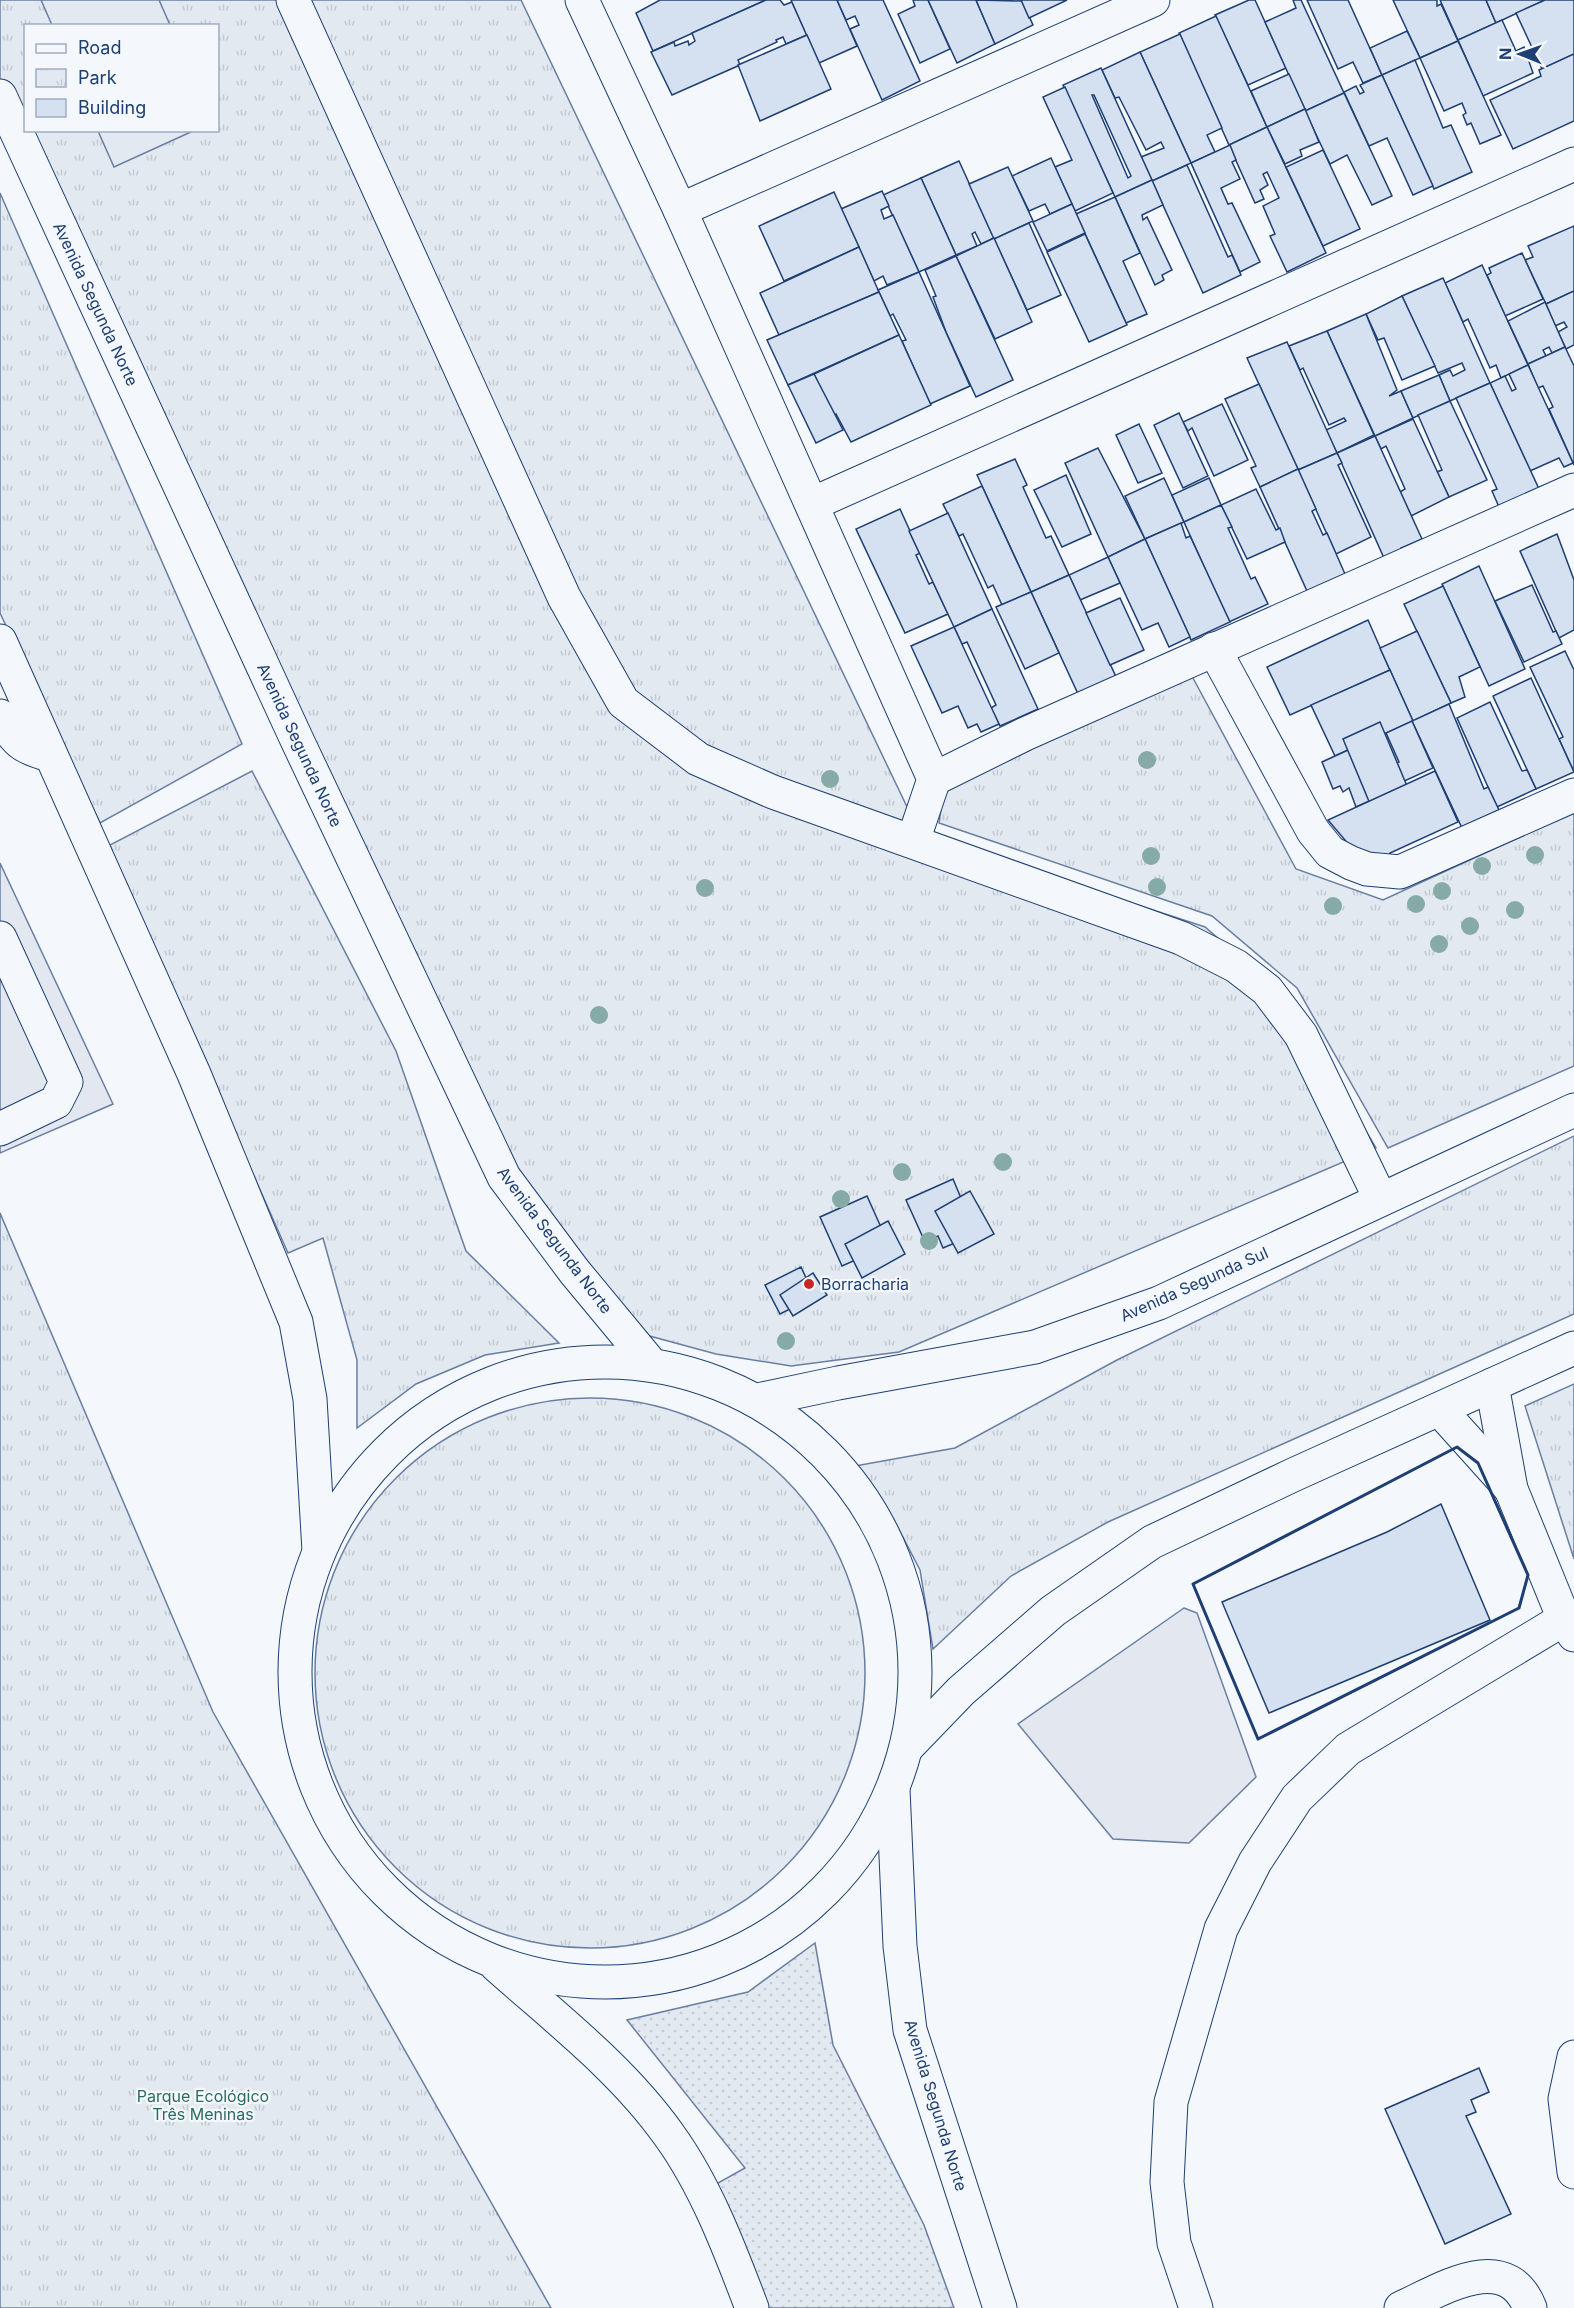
<svg xmlns="http://www.w3.org/2000/svg" width="1574" height="2308" font-family="Inter,sans-serif">
	<style>
		.grass { fill: url(#grass-dots); stroke: #687fa3; stroke-width: 1.5 }
		.park { fill: url(#park-tufts); stroke: #687fa3; stroke-width: 1.5; fill-rule: evenodd }
		.garden { fill: #e3e9f0; stroke: #687fa3; stroke-width: 1.5 }
		.parking { fill: #e3e8f0; stroke: #687fa3; stroke-width: 1.5 }
		.building { fill: #d5e0f0; stroke: #1d3f73; stroke-width: 1.5; fill-rule: evenodd }
		.lines { fill: none; stroke-linecap: round; stroke-linejoin: round }
		.minor-casing { stroke: #1d3f73; stroke-width: 35 }
		.major-casing { stroke: #1d3f73; stroke-width: 35 }
		.minor { stroke: #f4f7fb; stroke-width: 33 }
		.major { stroke: #f4f7fb; stroke-width: 33 }
		.wall { stroke: #1d3f73; stroke-width: 3 }
		.tree { fill: #86aba6 }
		.poi-dot { fill: #c62828; stroke: #f4f7fb; stroke-width: 2 }
		.labels { text-anchor: middle; stroke-width: 4.5; stroke-linejoin: round; paint-order: stroke }
		.street-label { font-size: 16px; fill: #1d3f73; stroke: #f4f7fb }
		.poi-label { font-size: 16px; fill: #1d3f73; stroke: #f4f7fb; text-anchor: start }
		.park-label { font-size: 16px; fill: #2c6c60; stroke: #f4f7fb }
	</style>
	<defs>
		<pattern id="grass-dots" width="8" height="8" patternUnits="userSpaceOnUse" patternTransform="scale(1.5)"><rect width="8" height="8" fill="#e3e9f0"/><path d="M2 2h.1M6 6h.1" fill="none" stroke="#c2c9d1" stroke-width="1.8" stroke-linecap="round"/></pattern>
		<pattern id="park-tufts" width="24" height="20" patternUnits="userSpaceOnUse" patternTransform="scale(1.5)"><rect width="24" height="20" fill="#e3e9f0"/><path d="M3 7l-1-3M5 7V3M7 7l1-3M15 17l-1-3M17 17v-4M19 17l1-3" fill="none" stroke="#c2c9d1"/></pattern>
	</defs>
	<rect width="100%" height="100%" fill="#f4f7fb"/>
	<polygon class="grass" points="815,1943 833,2045 924,2225 954,2308 758,2308 709,2188 745,2168 627,2020 748,1992"/>
	<g class="park">
		<path d="M0,0H521L920,834L1205,927L1287,998L1376,1148L899,1352L791,1366L716,1354L646,1335L493,1162L0,92ZM26,26H218V130H26Z"/>
		<polygon points="0,193 242,744 100,823 0,613"/>
		<polygon points="1187,667 1296,869 1383,900 1574,812 1574,1066 1388,1148 1297,988 1212,916 939,823 947,768"/>
		<polygon points="252,771 396,1051 466,1251 559,1343 485,1355 416,1384 357,1428 357,1360 323,1238 288,1253 108,846"/>
		<polygon points="1574,1136 1574,1314 1108,1522 1011,1576 933,1649 920,1570 894,1520 855,1466 955,1448 1117,1360"/>
		<polygon points="0,1213 213,1712 551,2308 0,2308"/>
		<polygon points="1574,1384 1574,1559 1525,1406"/>
		<circle cx="590" cy="1673" r="275"/>
	</g>
	<g class="garden">
		<polygon points="41,0 159,0 170,25 52,25"/>
		<polygon points="98,131 193,131 114,167"/>
	</g>
	<g class="parking">
		<polygon points="0,863 113,1104 0,1153"/>
		<polygon points="1184,1608 1197,1613 1256,1777 1189,1843 1113,1839 1018,1724"/>
	</g>
	<g class="building">
		<polygon points="660,0 766,0 653,51 636,13"/>
		<polygon points="766,0 780,0 784,5 792,2 807,35 786,44 783,37 776,40 777,42 738,60 740,65 672,95 651,52 674,42 675,46 688,41 689,45 695,41 692,33"/>
		<polygon points="791,0 837,0 857,46 819,63"/>
		<polygon points="837,0 883,0 920,81 882,100 850,29 859,25 855,16 846,20"/>
		<polygon points="913,0 928,0 950,49 920,63 898,14 915,6"/>
		<polygon points="928,0 976,0 995,44 957,63"/>
		<polygon points="976,0 1022,1 1033,25 995,44"/>
		<polygon points="1067,0 1029,18 1021,0"/>
		<polygon points="1249,0 1255,0 1286,68 1248,85 1215,15"/>
		<polygon points="1293,0 1301,0 1344,93 1305,111 1265,22 1296,8"/>
		<polygon points="1307,0 1348,0 1382,75 1363,83 1353,62 1338,69"/>
		<polygon points="1393,0 1437,0 1437,6 1441,4 1458,41 1420,58"/>
		<polygon points="1440,0 1486,0 1496,23 1458,40"/>
		<polygon points="1486,0 1545,0 1496,23"/>
		<polygon points="1545,0 1574,0 1574,54 1542,69 1516,13"/>
		<polygon points="1216,16 1267,127 1229,145 1179,33"/>
		<polygon points="1502,20 1516,51 1524,47 1533,73 1483,96 1458,40"/>
		<polygon points="1407,31 1420,58 1382,75 1370,48"/>
		<polygon points="1180,34 1222,128 1207,135 1215,152 1191,163 1140,52"/>
		<polygon points="807,35 831,89 760,121 738,65"/>
		<polygon points="1458,41 1501,135 1480,144 1471,123 1467,125 1463,115 1466,113 1462,103 1444,111 1420,58"/>
		<polygon points="1140,52 1191,163 1152,181 1141,157 1164,148 1161,142 1146,150 1119,97 1115,98 1102,70"/>
		<polygon points="1574,54 1574,121 1513,149 1490,100 1541,76 1539,70"/>
		<polygon points="1415,60 1443,128 1451,125 1472,172 1434,189 1382,75"/>
		<path d="M1101,68L1152,180L1115,197L1063,85ZM1092,95H1094L1131,176L1128,178Z"/>
		<polygon points="1289,74 1305,109 1267,127 1251,91"/>
		<polygon points="1382,75 1433,186 1413,195 1387,138 1369,146 1344,92 1356,86 1360,94 1364,92 1360,85"/>
		<polygon points="1065,87 1113,193 1075,211 1055,167 1072,160 1043,97"/>
		<polygon points="1344,93 1392,196 1372,205 1347,155 1330,164 1305,111"/>
		<polygon points="1305,109 1319,142 1300,150 1302,156 1285,164 1267,127"/>
		<polygon points="1267,127 1326,253 1287,272 1270,236 1275,234 1263,206 1279,198 1267,172 1263,174 1268,185 1260,190 1264,199 1255,203 1229,145"/>
		<polygon points="1230,145 1236,160 1232,162 1240,179 1221,188 1228,204 1232,203 1260,262 1240,272 1191,163"/>
		<polygon points="1323,150 1360,229 1323,246 1286,167"/>
		<polygon points="1051,158 1072,204 1050,214 1045,204 1029,211 1012,176"/>
		<polygon points="959,161 994,238 981,244 975,232 972,234 977,246 956,255 921,178"/>
		<polygon points="1187,165 1228,257 1232,255 1241,275 1203,293 1152,181"/>
		<polygon points="1008,167 1033,221 994,239 969,184"/>
		<polygon points="921,178 956,255 919,272 883,195"/>
		<polygon points="1152,180 1163,205 1142,215 1143,220 1147,217 1172,270 1162,275 1164,280 1155,285 1115,197"/>
		<polygon points="882,191 889,206 881,210 884,219 893,215 919,272 887,285 883,276 874,281 841,209"/>
		<polygon points="834,192 859,247 784,281 759,226"/>
		<polygon points="1115,197 1140,253 1123,261 1147,314 1126,323 1076,214"/>
		<polygon points="1072,204 1085,233 1047,251 1033,222"/>
		<polygon points="1029,223 1061,295 1027,310 994,239"/>
		<polygon points="1574,226 1574,291 1546,304 1525,260 1533,257 1528,246"/>
		<polygon points="1085,234 1127,325 1089,342 1047,252"/>
		<polygon points="994,238 1032,322 995,339 956,256"/>
		<polygon points="859,247 879,292 779,335 760,293"/>
		<polygon points="1522,253 1543,299 1505,316 1487,275 1491,273 1489,268"/>
		<polygon points="956,256 1013,380 976,397 946,332 933,297 936,296 925,270"/>
		<polygon points="1482,265 1528,365 1501,378 1496,365 1490,368 1468,319 1463,322 1445,283"/>
		<polygon points="919,272 970,386 930,404 902,341 906,340 893,314 890,316 878,290"/>
		<polygon points="1443,278 1490,383 1450,401 1439,375 1450,370 1453,376 1465,370 1462,363 1438,373 1402,296"/>
		<polygon points="1574,291 1574,345 1566,349 1558,332 1567,327 1564,322 1555,326 1546,304"/>
		<polygon points="879,292 899,335 788,385 767,340"/>
		<polygon points="1402,296 1435,366 1402,380 1384,338 1378,340 1366,314"/>
		<polygon points="1545,302 1565,347 1552,353 1549,347 1543,350 1546,356 1528,364 1508,321"/>
		<polygon points="1366,314 1397,390 1389,396 1401,391 1413,418 1375,436 1327,331"/>
		<polygon points="1327,331 1374,435 1337,453 1326,430 1346,421 1344,418 1329,425 1303,368 1300,370 1289,346"/>
		<polygon points="899,335 931,405 851,442 836,414 834,416 814,374"/>
		<polygon points="1287,342 1337,453 1298,470 1247,358"/>
		<polygon points="1565,347 1574,366 1574,465 1549,409 1553,407 1543,386 1538,388 1528,364"/>
		<polygon points="1528,365 1573,463 1564,467 1559,458 1530,471 1490,383 1505,376 1512,391 1516,389 1509,374"/>
		<polygon points="814,374 843,430 816,443 788,385"/>
		<polygon points="1439,375 1450,401 1413,418 1401,391"/>
		<polygon points="1490,383 1539,489 1499,507 1492,491 1497,489 1456,398"/>
		<polygon points="1259,384 1298,469 1260,487 1251,468 1256,466 1225,399"/>
		<polygon points="1450,401 1487,480 1449,497 1437,472 1442,470 1418,415"/>
		<polygon points="1222,404 1248,460 1214,476 1192,428 1188,431 1183,422"/>
		<polygon points="1179,413 1208,476 1183,488 1154,425"/>
		<polygon points="1413,419 1449,497 1411,516 1400,492 1405,489 1386,446 1381,449 1375,436"/>
		<polygon points="1139,424 1162,473 1138,483 1116,435"/>
		<polygon points="1375,436 1422,539 1401,548 1403,551 1384,558 1337,453"/>
		<polygon points="1098,448 1145,539 1108,557 1065,463"/>
		<polygon points="1337,453 1342,463 1338,465 1371,537 1336,554 1298,470"/>
		<polygon points="1015,459 1027,485 1023,487 1046,538 1051,536 1069,575 1031,592 977,475"/>
		<polygon points="1298,469 1316,509 1312,511 1323,535 1327,533 1345,574 1307,591 1260,487"/>
		<polygon points="1066,475 1091,534 1062,547 1034,490"/>
		<polygon points="1164,478 1184,522 1145,539 1125,496"/>
		<polygon points="1209,478 1221,505 1184,522 1172,495"/>
		<polygon points="982,486 1031,592 1002,605 993,585 988,588 963,534 959,536 943,504"/>
		<polygon points="1256,489 1276,530 1280,528 1285,542 1247,559 1221,505"/>
		<polygon points="1221,505 1232,527 1228,528 1251,579 1255,577 1268,604 1229,622 1184,522"/>
		<polygon points="900,509 920,553 916,555 929,584 933,582 948,614 905,633 856,529"/>
		<polygon points="948,513 992,609 954,627 909,531"/>
		<polygon points="1181,523 1186,538 1190,536 1230,622 1191,640 1145,539"/>
		<polygon points="1557,534 1574,580 1574,630 1559,638 1520,551"/>
		<polygon points="1145,539 1190,637 1169,647 1158,623 1142,630 1108,557"/>
		<polygon points="1108,557 1120,583 1080,600 1069,575"/>
		<polygon points="1479,566 1525,669 1489,686 1442,584"/>
		<polygon points="1069,575 1117,679 1079,696 1031,592"/>
		<polygon points="1532,585 1553,632 1556,631 1562,644 1524,662 1495,601"/>
		<polygon points="1443,586 1480,667 1459,677 1465,697 1451,703 1404,604"/>
		<polygon points="1031,592 1059,653 1025,669 996,607"/>
		<polygon points="1120,598 1144,650 1110,665 1086,613"/>
		<polygon points="992,609 1038,709 1000,726 991,708 996,705 967,642 962,644 954,627"/>
		<polygon points="1368,620 1390,670 1290,715 1267,667"/>
		<polygon points="954,627 999,724 981,732 977,724 968,728 958,706 942,713 911,646"/>
		<polygon points="1417,631 1451,703 1413,721 1380,648"/>
		<polygon points="1565,651 1574,670 1574,772 1559,739 1563,737 1530,667"/>
		<polygon points="1390,670 1413,721 1335,756 1311,705"/>
		<polygon points="1531,678 1574,772 1536,789 1493,696"/>
		<polygon points="1490,702 1522,771 1527,770 1536,789 1497,807 1457,718"/>
		<polygon points="1449,704 1484,789 1488,787 1499,810 1462,828 1412,721"/>
		<polygon points="1412,721 1433,768 1400,783 1395,772 1378,779 1385,794 1356,807 1349,788 1343,792 1340,786 1333,789 1322,762 1383,734 1394,756 1392,758 1395,764 1399,762 1386,733"/>
		<polygon points="1380,722 1421,819 1383,835 1343,739"/>
		<polygon points="1435,771 1458,822 1390,853 1389,862 1350,846 1328,820"/>
		<polygon points="953,1179 976,1234 943,1248 938,1236 925,1242 906,1200"/>
		<polygon points="970,1191 994,1234 958,1253 935,1211"/>
		<polygon points="867,1196 889,1245 842,1266 820,1217"/>
		<polygon points="888,1221 905,1254 862,1278 845,1244"/>
		<polygon points="801,1267 807,1280 800,1284 808,1300 780,1314 765,1285"/>
		<polygon points="813,1273 827,1295 793,1316 780,1295"/>
		<polygon points="1441,1504 1490,1620 1269,1713 1222,1602 1387,1532"/>
		<polygon points="1479,2068 1489,2092 1471,2100 1476,2112 1466,2116 1511,2214 1445,2244 1385,2109"/>
	</g>
	<g class="lines">
		<g class="minor-casing">
			<g id="minor">
				<polyline points="293,0 564,597 623,702 698,759 773,792 1181,938 1236,966 1267,990 1301,1035 1380,1198"/>
				<polyline points="582,0 680,210 934,779 1025,734 1574,490"/>
				<polyline points="680,210 1153,0"/>
				<polyline points="812,504 1574,164"/>
				<polyline points="1214,649 1313,831 1330,852 1351,863 1367,869 1400,872 1574,795"/>
				<path d="M0,716C17,742 20,747 50,755"/>
				<polyline points="913,841 934,779"/>
				<polyline points="0,938 66,1082 56,1102 0,1129"/>
				<polyline points="1492,1385 1511,1489 1564,1619 1574,1635"/>
				<polyline points="1440,1410 1511,1489"/>
				<polyline points="1574,2057 1565,2099 1574,2172"/>
				<polyline points="1196,2308 1174,2243 1167,2182 1171,2102 1221,1929 1255,1862 1297,1798 1348,1749 1564,1619"/>
				<path d="M1401,2308C1441,2290 1506,2247 1530,2308"/>
			</g>
		</g>
		<g class="major-casing">
			<g id="major">
				<polyline points="0,96 297,740 504,1177 574,1271 651,1364"/>
				<polyline points="0,641 194,1074 296,1322 310,1399 319,1551"/>
				<circle cx="605" cy="1672" r="310"/>
				<polyline points="758,1400 838,1383 1035,1347 1159,1303 1574,1110"/>
				<polyline points="907,1747 961,1691 1053,1611 1152,1542 1293,1475 1574,1348"/>
				<polyline points="893,1789 900,1946 910,2030 1000,2308"/>
				<path d="M497,1966C557,2019 623,2070 669,2135C706,2186 730,2250 752,2308"/>
			</g>
		</g>
		<use href="#minor" class="minor"/>
		<use href="#major" class="major"/>
		<polygon class="wall" points="1457,1447 1478,1463 1528,1575 1519,1608 1258,1739 1193,1584"/>
	</g>
	<g class="tree">
		<circle cx="1147" cy="760" r="9"/>
		<circle cx="830" cy="779" r="9"/>
		<circle cx="1535" cy="855" r="9"/>
		<circle cx="1151" cy="856" r="9"/>
		<circle cx="1482" cy="866" r="9"/>
		<circle cx="1157" cy="887" r="9"/>
		<circle cx="705" cy="888" r="9"/>
		<circle cx="1442" cy="891" r="9"/>
		<circle cx="1416" cy="904" r="9"/>
		<circle cx="1333" cy="906" r="9"/>
		<circle cx="1515" cy="910" r="9"/>
		<circle cx="1470" cy="926" r="9"/>
		<circle cx="1439" cy="944" r="9"/>
		<circle cx="599" cy="1015" r="9"/>
		<circle cx="1003" cy="1162" r="9"/>
		<circle cx="902" cy="1172" r="9"/>
		<circle cx="841" cy="1199" r="9"/>
		<circle cx="929" cy="1241" r="9"/>
		<circle cx="786" cy="1341" r="9"/>
	</g>
	<circle class="poi-dot" cx="809" cy="1284" r="6"/>
	<g class="labels">
		<g class="street-label">
			<text transform="translate(96 304) rotate(65)" y="6">Avenida Segunda Norte</text>
			<text transform="translate(300 745) rotate(65)" y="6">Avenida Segunda Norte</text>
			<text transform="translate(555 1240) rotate(53)" y="6">Avenida Segunda Norte</text>
			<text transform="translate(1194 1284) rotate(-24)" y="6">Avenida Segunda Sul</text>
			<text transform="translate(936 2105) rotate(73)" y="6">Avenida Segunda Norte</text>
		</g>
		<g class="poi-label">
			<text x="821" y="1290">Borracharia</text>
		</g>
		<g class="park-label">
			<text x="203" y="2102">Parque Ecológico<tspan x="203" dy="18">Três Meninas</tspan></text>
		</g>
	</g>
	<rect x="24" y="24" width="195" height="108" fill="#f4f7fb" stroke="#9eadc5" stroke-width="1.5"/>
	<rect x="36" y="44" width="30" height="9" fill="#f4f7fb" stroke="#9eadc5" stroke-width="1.5"/>
	<text x="78" y="54" font-size="18" fill="#1d3f73">Road</text>
	<rect x="36" y="69" width="30" height="18" fill="url(#park-tufts)" stroke="#9eadc5" stroke-width="1.5"/>
	<text x="78" y="84" font-size="18" fill="#1d3f73">Park</text>
	<rect x="36" y="99" width="30" height="18" fill="#d5e0f0" stroke="#9eadc5" stroke-width="1.5"/>
	<text x="78" y="114" font-size="18" fill="#1d3f73">Building</text>
	<g transform="translate(1520 54) rotate(271)" stroke="#f4f7fb" stroke-width="4.5" paint-order="stroke">
	<path d="M0-4.5L10 22L0 15L-10 22Z" fill="#1d3f73"/>
	<text y="-9" font-size="16" font-weight="bold" text-anchor="middle" fill="#1d3f73">N</text>
	</g>
</svg>
